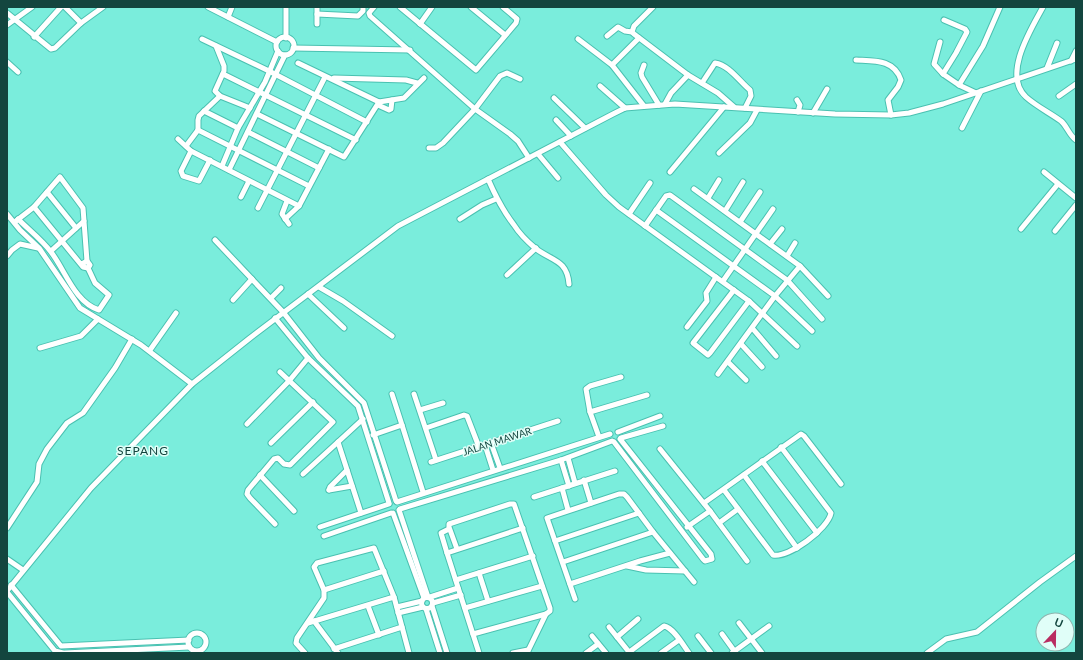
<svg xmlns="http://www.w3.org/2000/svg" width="1083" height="660" font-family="Lato,sans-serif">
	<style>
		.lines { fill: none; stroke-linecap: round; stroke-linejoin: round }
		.street-casing { stroke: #4ac1b1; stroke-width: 7 }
		.street { stroke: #fff; stroke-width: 5 }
		.labels { text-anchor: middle; stroke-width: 3; stroke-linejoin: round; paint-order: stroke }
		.street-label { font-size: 10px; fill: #13463f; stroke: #e0fef8 }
		.quarter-label { font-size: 12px; letter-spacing: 1px; fill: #13463f; stroke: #e0fef8 }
	</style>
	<rect width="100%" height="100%" fill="#7aeddc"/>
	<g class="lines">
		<g class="street-casing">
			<g id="street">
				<polyline points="65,7 81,23"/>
				<polyline points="208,7 277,42"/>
				<polyline points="374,7 369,13 370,16 475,109 510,134 518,141 529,158"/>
				<polyline points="400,7 476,70 516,23 517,19 503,7"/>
				<polyline points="471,7 505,35"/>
				<polyline points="653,7 634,26 632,32 634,34 688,75 718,93 734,107"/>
				<path d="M1043,7C1031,29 1002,75 1026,97C1036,106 1050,113 1061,121C1067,126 1069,135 1076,140"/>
				<polyline points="7,13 51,49 55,48 81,23 103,7"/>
				<polyline points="317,14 358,16 363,11 363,7"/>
				<polyline points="228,17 232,7"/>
				<polyline points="944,20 965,29 967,32 956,53 943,74 959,85 976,93"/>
				<polyline points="317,24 317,7"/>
				<polyline points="420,24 432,7"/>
				<polyline points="7,25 32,7"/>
				<polyline points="607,36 618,27 625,31 632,32"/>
				<polyline points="34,37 61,7"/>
				<circle cx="285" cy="46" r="9"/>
				<polyline points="286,38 286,7"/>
				<polyline points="202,39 269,71 367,122"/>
				<polyline points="578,39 612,65 644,106"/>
				<polyline points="940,42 934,64 943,74"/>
				<polyline points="216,46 224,66 224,71 215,91 220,96 250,108"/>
				<polyline points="293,48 410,50"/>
				<path d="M856,60C874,61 894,59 901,80L898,87L888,100L891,115"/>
				<polyline points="1071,61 1076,51"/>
				<polyline points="7,62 18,72"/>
				<polyline points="298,63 379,102 404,98 424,78"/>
				<polyline points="612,65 639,38"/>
				<polyline points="644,65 641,73 642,77 659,105"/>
				<polyline points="1047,68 1057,43"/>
				<polyline points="223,74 356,140"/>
				<polyline points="334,78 406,80 417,83"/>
				<path d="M702,83L715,63C729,65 740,82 750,90L751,96L745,108"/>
				<polyline points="959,85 983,46 1000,7"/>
				<polyline points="600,86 625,108"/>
				<polyline points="1059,96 1076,84"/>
				<polyline points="554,98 585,128"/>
				<polyline points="797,100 800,105 798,112"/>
				<polyline points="665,104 671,93 688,75"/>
				<polyline points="378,105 389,110 391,109 392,100"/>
				<polyline points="204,111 238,128"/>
				<polyline points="813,113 827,89"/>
				<polyline points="257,114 344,157 379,102"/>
				<polyline points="556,120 571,136"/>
				<polyline points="962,128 981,91"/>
				<polyline points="198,130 309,186"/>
				<polyline points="248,132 319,168"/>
				<polyline points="178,139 191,151 299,206"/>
				<polyline points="560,142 606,195 619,207 749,301 797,346"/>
				<polyline points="186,146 198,130 198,120 199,116 220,96"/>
				<polyline points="429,148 436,148 443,143 475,109 500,76 507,73 520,79"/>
				<polyline points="191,151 181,171 183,176 199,181 210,160"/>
				<polyline points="719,153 750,123 757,110"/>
				<polyline points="538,154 558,178"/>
				<polyline points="222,166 238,128 265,82 278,51"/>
				<polyline points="229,170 285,55"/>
				<polyline points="670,172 724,107"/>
				<polyline points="1044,172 1076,198"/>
				<path d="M488,179C495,195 503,211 514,225C519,233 528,242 535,248C551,261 567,259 569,284"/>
				<polyline points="694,189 800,266 828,296"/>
				<polyline points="47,192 76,228"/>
				<polyline points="241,197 249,181"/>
				<polyline points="708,198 719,180"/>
				<polyline points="287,201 282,214 289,224"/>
				<polyline points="34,207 83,267 88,268 90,265 87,261 82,264"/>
				<polyline points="258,208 325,77"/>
				<polyline points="656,210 775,296 812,331"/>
				<polyline points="725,211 743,182"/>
				<polyline points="7,214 20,230 39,248 80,308 141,345 192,384"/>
				<polyline points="629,214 650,183"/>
				<path d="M18,219C29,230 42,240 51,252C65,270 75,303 99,310L109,295L95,283L88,268"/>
				<polyline points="285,219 299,206 329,149"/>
				<polyline points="460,219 482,205 496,199"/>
				<polyline points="16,221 34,207 60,177 83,208 87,261"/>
				<polyline points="740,222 760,192"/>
				<polyline points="645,226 666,196 670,195 787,280 822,319"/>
				<polyline points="1021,229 1058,184"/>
				<polyline points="1055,231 1076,205"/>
				<polyline points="215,240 283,312 319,358 364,403 396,501"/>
				<polyline points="770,244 782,229"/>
				<polyline points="51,251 84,221"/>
				<polyline points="7,256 12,250 20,244 38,248"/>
				<polyline points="787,256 795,243"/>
				<polyline points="507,275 536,248"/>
				<polyline points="723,281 773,209"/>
				<polyline points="319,287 343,301 392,336"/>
				<polyline points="734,290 693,343 708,355 710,353 749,301"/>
				<polyline points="308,294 344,328"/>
				<polyline points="271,298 281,288"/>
				<polyline points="233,300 252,279"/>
				<polyline points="275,318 308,358 358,406 389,503"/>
				<polyline points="687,327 707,301 706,293 716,277"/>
				<polyline points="753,329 776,356"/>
				<polyline points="741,344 762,367"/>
				<polyline points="40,348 81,336 98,319"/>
				<polyline points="150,350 176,313"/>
				<polyline points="728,362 746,380"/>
				<polyline points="718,374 775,296 800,266"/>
				<polyline points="392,394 402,425"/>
				<polyline points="414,394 436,460"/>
				<polyline points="420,410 443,403"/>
				<polyline points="590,412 647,395"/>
				<polyline points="247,424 289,381 308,358"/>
				<polyline points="426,428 464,415 467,416 479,447"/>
				<polyline points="618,432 660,416"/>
				<polyline points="373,435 402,425 423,492"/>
				<polyline points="599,437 590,412 586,389 590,386 621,377"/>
				<polyline points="621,438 663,426"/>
				<polyline points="614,442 703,559 705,561 712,559 711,554 620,439"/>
				<polyline points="271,443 313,402"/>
				<polyline points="491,443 500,468"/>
				<polyline points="485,445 493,470"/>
				<polyline points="660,449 710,511"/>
				<polyline points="568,458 575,483"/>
				<polyline points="561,460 569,486"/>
				<polyline points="762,461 817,533"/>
				<polyline points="431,462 558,421"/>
				<polyline points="303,474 338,442"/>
				<polyline points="260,475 294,511"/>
				<polyline points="744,475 797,548"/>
				<polyline points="584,480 591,503"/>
				<polyline points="562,488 615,471"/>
				<polyline points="329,490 330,487 347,470"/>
				<polyline points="329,490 352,486"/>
				<path d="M724,490L773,555C789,558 828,529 831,513L781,447"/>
				<polyline points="534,497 562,488 568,510"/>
				<polyline points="397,502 610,434"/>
				<polyline points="704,503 801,434 804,436 841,484"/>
				<polyline points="400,509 561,460 612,441"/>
				<polyline points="399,510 428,597"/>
				<polyline points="361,513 338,442 363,419"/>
				<polyline points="393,513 424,598"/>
				<polyline points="719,523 738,509"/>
				<polyline points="275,524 250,498 247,494 248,490 274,459 278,458 284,464 290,465 333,422 280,372"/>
				<polyline points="320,527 389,504"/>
				<polyline points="687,527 710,511 747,561"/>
				<polyline points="7,528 37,482 39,464 47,449 67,423 83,413 115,368 132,339"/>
				<polyline points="324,536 391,513"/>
				<polyline points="555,541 639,513"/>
				<polyline points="457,549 449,527 449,524 510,504 514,504 550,608 550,611 546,614 527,653"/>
				<polyline points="447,553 441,533 449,529"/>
				<polyline points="7,559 23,570"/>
				<polyline points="563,562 653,532"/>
				<polyline points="627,566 646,570 685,571"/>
				<polyline points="479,573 488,601"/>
				<polyline points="456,580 533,556"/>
				<polyline points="570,584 640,561 670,553"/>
				<polyline points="11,585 61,646 189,640"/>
				<polyline points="324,590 384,571"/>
				<polyline points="7,591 91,488 192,384 250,338 398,226 613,114 625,108 675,104 835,114 891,115 909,113 943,104 1076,59"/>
				<polyline points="7,592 55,651 63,653"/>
				<polyline points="430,597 458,588"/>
				<circle cx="427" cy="603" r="5.5"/>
				<polyline points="575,599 547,518 619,494 624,494 627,497 653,532 694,582"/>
				<polyline points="433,603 461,595"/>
				<polyline points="368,606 379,635"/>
				<polyline points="432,606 447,653"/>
				<polyline points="397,607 422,601"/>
				<polyline points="465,608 542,586"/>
				<polyline points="426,609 440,653"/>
				<polyline points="398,613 423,607"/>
				<polyline points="314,621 338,653"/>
				<polyline points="308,623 394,597 409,653"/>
				<polyline points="739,623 762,653"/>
				<polyline points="609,627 629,652"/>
				<circle cx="197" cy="642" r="9"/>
				<polyline points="473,634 546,614"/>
				<polyline points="722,634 735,652"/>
				<polyline points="592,636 606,653"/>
				<polyline points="698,636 711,653"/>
				<polyline points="617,637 638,619"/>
				<polyline points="334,649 402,627"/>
				<polyline points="65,653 189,647"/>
				<polyline points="305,653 296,643 297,638 324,598 324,590 314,567 317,563 374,548 394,597"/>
				<polyline points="479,653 447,553 523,528"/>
				<polyline points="513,653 528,650"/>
				<polyline points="586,653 598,644"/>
				<path d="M628,653L664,626C674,628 683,645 689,653"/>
				<polyline points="661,653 679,640"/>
				<polyline points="732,653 769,626"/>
				<polyline points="927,653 946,639 977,632 1040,582 1076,556"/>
			</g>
		</g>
		<use href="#street" class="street"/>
	</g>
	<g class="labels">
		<g class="street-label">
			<text transform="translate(497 441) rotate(-18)" y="4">JALAN MAWAR</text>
		</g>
		<g class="quarter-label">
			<text x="143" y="455">SEPANG</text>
		</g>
	</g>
	<rect width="1083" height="660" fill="none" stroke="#13463f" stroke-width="16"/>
	<g transform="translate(1055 632) rotate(22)"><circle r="19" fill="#e0fef8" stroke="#8eb4ae"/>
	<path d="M0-3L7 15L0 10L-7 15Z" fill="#b92c61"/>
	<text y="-6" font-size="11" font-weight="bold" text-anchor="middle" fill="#13463f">U</text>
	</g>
</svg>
